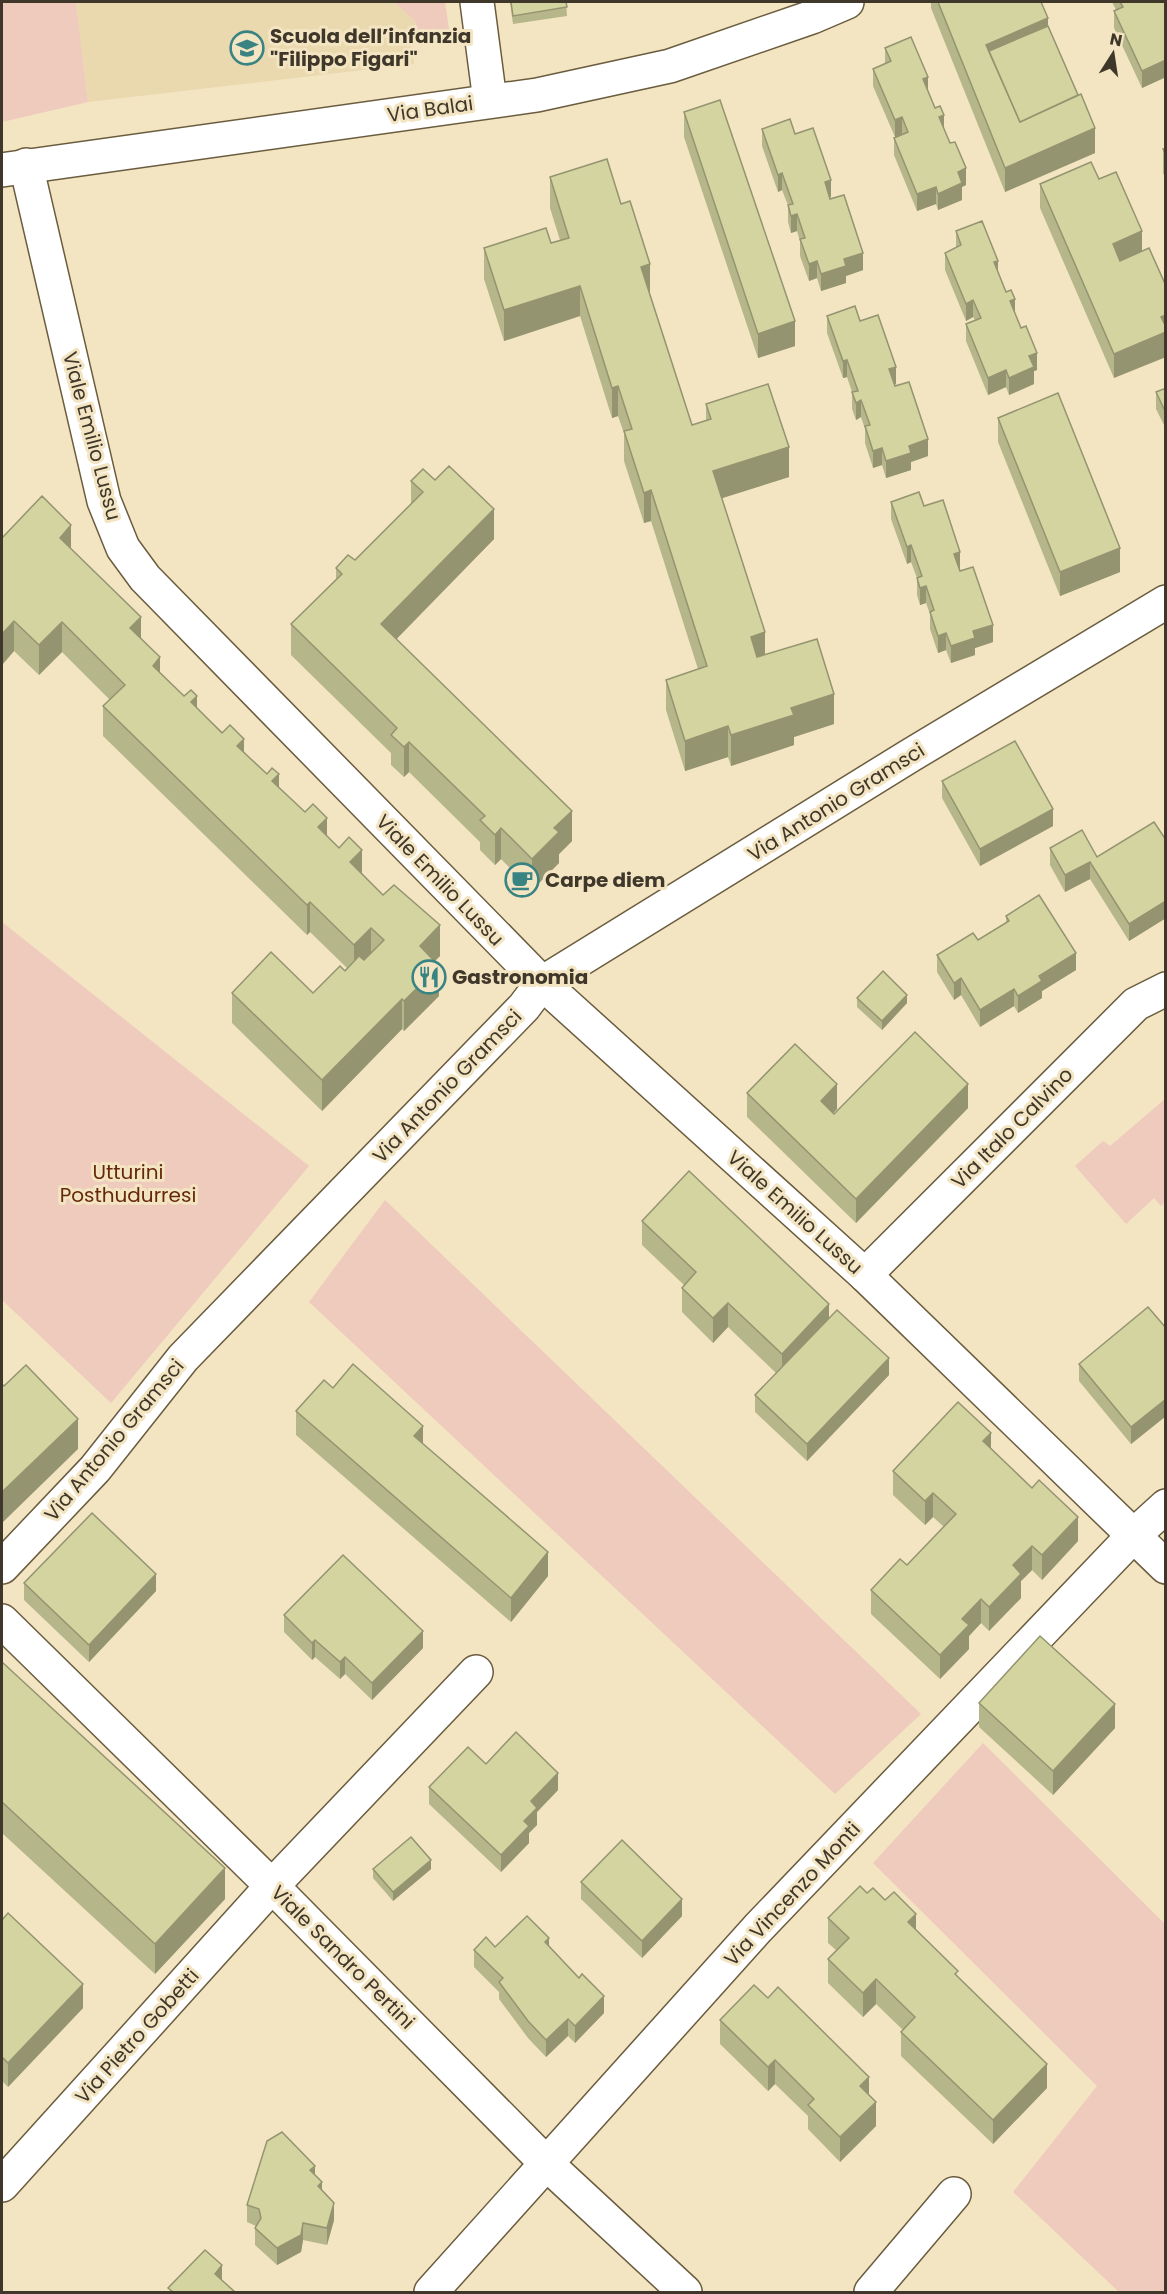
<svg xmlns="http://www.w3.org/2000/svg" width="1167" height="2294" font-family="Poppins,sans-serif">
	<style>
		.built { fill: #ead8ae }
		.green { fill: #eecbbd }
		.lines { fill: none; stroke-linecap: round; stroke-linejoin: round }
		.street-casing { stroke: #6a5c3e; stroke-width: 36 }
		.secondary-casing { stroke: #6a5c3e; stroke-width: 36 }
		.street { stroke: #fff; stroke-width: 33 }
		.secondary { stroke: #fff; stroke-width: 33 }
		.wall { fill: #b5b68a }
		.shaded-wall { fill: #949470 }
		.building { fill: #d3d4a0; stroke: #949470; stroke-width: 1.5 }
		.labels { text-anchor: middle; stroke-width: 6; stroke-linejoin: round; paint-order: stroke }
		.poi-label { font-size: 20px; font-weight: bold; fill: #3e372a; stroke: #f3e4c2; text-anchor: start }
		.street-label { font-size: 20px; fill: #3e372a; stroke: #f3e4c2 }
		.park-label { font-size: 20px; fill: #66280a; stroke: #f3e4c2 }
	</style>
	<rect width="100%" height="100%" fill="#f3e4c2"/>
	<polygon class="built" points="76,2 394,2 415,21 417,32 409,33 414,64 88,102"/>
	<g class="green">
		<polygon points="2,2 76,2 88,102 2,122"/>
		<polygon points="394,2 445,2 449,29 417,32 415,21"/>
		<polygon points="2,922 309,1166 111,1403 2,1300"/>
		<polygon points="1165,1099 1165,1202 1161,1206 1154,1198 1126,1224 1075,1166 1103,1141 1110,1146"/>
		<polygon points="385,1200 921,1714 835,1794 309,1302"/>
		<polygon points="983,1743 1165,1924 1165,2292 1119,2292 1013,2192 1097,2086 873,1863"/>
	</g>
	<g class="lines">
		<g class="street-casing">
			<g id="street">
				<polyline points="477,2 490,101"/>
				<polyline points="865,1275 1136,1004 1166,989"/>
				<polyline points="2,1567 95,1469 183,1358 524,1007 542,983 911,755 1166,602"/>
				<polyline points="2,2185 272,1886 476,1672"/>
				<polyline points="431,2292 758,1928 1133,1536 1166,1506"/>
				<polyline points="871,2292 954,2194"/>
			</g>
		</g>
		<g class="secondary-casing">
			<g id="secondary">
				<polyline points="26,165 104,501 123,548 145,578 542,983 865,1275 1166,1567"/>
				<polyline points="2,170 537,95 670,66 812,17 847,2"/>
				<polyline points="2,1621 272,1886 547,2164 685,2292"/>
			</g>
		</g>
		<use href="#street" class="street"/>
		<use href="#secondary" class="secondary"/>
	</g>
	<g class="wall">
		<polygon points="510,2 566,2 567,16 513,24"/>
		<polygon points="931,2 978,2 1048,26 1095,153 1005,192 931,8"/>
		<polygon points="1112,2 1166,2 1166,77 1142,88 1114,28 1114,11 1116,10"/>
		<polygon points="885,48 928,92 944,130 966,185 962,187 962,200 938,210 936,204 917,211 894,155 894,138 895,137 873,86 873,69 885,64"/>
		<polygon points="684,112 795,346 758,358 684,137"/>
		<polygon points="762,129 795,134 831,197 830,197 863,270 846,276 846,283 821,291 817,278 809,281 800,256 800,241 797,231 791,233 788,222 788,205 782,190 778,192 762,146"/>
		<polygon points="1166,148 1166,180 1163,173 1163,149"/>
		<polygon points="1116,172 1114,378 1040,208 1040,184 1099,179"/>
		<polygon points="550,177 650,294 692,425 706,420 706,404 789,477 722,498 765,655 834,724 794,737 794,745 731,766 728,757 685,771 666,710 666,680 698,669 651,521 644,523 624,461 624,433 618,416 612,418 580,316 504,341 484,279 484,248 551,243 560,240 550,208"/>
		<polygon points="956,231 998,273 1015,313 1037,370 1034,371 1034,384 1009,395 1006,387 988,395 966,341 966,324 975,320 973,317 966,321 945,270 945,253 956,248"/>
		<polygon points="827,316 860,321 896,384 895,384 928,456 911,462 911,470 886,478 882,465 873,468 865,443 865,429 861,417 856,420 852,409 852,392 847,377 843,378 827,333"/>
		<polygon points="1166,388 1166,429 1156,409 1156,392"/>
		<polygon points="998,418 1120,572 1060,596 998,442"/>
		<polygon points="411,481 494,539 396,639 572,841 559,854 559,863 532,890 501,859 495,865 480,850 480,842 409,772 404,777 391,765 391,753 291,655 291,624 336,579 336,568 355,560 411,504"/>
		<polygon points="891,502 924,506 960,569 959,569 993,642 975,648 975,655 951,663 946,650 938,653 930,629 930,614 926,603 920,605 917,595 917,578 911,562 907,564 891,519"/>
		<polygon points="2,538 71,549 141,639 160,673 184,696 244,752 327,836 440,956 434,961 439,996 404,1031 402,1029 322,1111 232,1023 232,993 313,993 347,968 310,932 307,935 103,736 103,706 110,700 62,652 39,675 14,651 2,665"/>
		<polygon points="942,781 1053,826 980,866 942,798"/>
		<polygon points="1166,840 1166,918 1129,941 1090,879 1065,892 1050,865 1050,848 1097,857"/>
		<polygon points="1006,916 1076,970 1042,991 1042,998 1018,1013 1014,1006 980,1027 961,995 954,1000 937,972 937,955 978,940 1006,923"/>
		<polygon points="857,998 907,1003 882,1030 857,1007"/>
		<polygon points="747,1093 837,1109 833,1113 834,1114 968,1108 856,1223 747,1117"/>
		<polygon points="642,1221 829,1318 889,1375 807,1461 755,1412 755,1395 776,1373 728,1327 713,1343 682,1312 682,1288 684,1285 642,1245"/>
		<polygon points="1166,1328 1166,1416 1131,1444 1079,1381 1079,1364"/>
		<polygon points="333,1388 423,1444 548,1576 511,1622 296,1435 296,1411"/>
		<polygon points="991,1449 1078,1541 1042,1580 1032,1570 1021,1581 1021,1598 989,1631 981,1623 969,1636 969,1649 940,1679 871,1614 871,1590 907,1565 944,1527 933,1517 925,1525 893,1495 893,1471"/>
		<polygon points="24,1583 156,1591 89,1662 24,1600"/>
		<polygon points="284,1615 423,1648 372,1700 345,1674 340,1679 315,1657 312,1660 284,1632"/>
		<polygon points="2,1662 225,1899 155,1974 2,1833"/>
		<polygon points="979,1703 1115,1728 1053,1795 979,1727"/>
		<polygon points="486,1764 558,1790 537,1812 537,1825 529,1833 529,1843 501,1872 429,1804 429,1787"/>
		<polygon points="373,1869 431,1869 393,1901 373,1878"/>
		<polygon points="581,1882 682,1916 642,1958 581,1899"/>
		<polygon points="867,1893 916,1931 958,1977 1047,2088 993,2144 901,2056 901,2032 903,2030 876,2004 863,2017 828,1983 828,1959 836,1950 828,1943 828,1918"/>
		<polygon points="2,1920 83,2008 8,2087 2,2081"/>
		<polygon points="495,1947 549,1947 604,2013 575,2043 568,2036 546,2057 528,2038 499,1999 499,1992 474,1967 474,1950"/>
		<polygon points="768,1998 869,2095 876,2126 840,2162 808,2129 808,2116 775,2084 768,2091 720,2044 720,2020"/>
		<polygon points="315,2175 322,2190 334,2220 327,2245 303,2240 301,2252 277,2265 255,2245 255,2228 256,2226 247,2222 247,2205"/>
	</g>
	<g class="shaded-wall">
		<polygon points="1048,18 1048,43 992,67 986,45"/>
		<polygon points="1166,60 1166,77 1142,88 1142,71"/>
		<polygon points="928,77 928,94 923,79"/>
		<polygon points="944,115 944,132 939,117"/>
		<polygon points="902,117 902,134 895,137 895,120"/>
		<polygon points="1095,128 1095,153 1005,192 1005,168"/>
		<polygon points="966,168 966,185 962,187 962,200 938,210 938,194 958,172"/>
		<polygon points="782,173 782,190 778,192 778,175"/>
		<polygon points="831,180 831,197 825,199 825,182"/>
		<polygon points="936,187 936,204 917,211 917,194"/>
		<polygon points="797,214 797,231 791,233 791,216"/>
		<polygon points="1142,231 1142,255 1113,268 1113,244"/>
		<polygon points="863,253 863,270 846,276 846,283 821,291 821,274 844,259"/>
		<polygon points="817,261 817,278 809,281 809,264"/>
		<polygon points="998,261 998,278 994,262"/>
		<polygon points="650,264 650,294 641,267"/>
		<polygon points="580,286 580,316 504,341 504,310"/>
		<polygon points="1015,299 1015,316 1010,301"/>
		<polygon points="973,300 973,317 966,321 966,304"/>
		<polygon points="1166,315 1166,357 1114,378 1114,354 1161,317"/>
		<polygon points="795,321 795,346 758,358 758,334"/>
		<polygon points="1037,353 1037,370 1034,371 1034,384 1009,395 1009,378 1029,356"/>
		<polygon points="847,360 847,377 843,378 843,361"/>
		<polygon points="896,367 896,384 889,386 889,369"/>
		<polygon points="1006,370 1006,387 988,395 988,378"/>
		<polygon points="618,386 618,416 612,418 612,388"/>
		<polygon points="861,400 861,417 856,420 856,403"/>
		<polygon points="928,439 928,456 911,462 911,470 886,478 886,461 909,446"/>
		<polygon points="789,447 789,477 713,501 713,471"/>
		<polygon points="882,448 882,465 873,468 873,451"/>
		<polygon points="651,490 651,521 644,523 644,493"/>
		<polygon points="494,509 494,539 381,655 381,624"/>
		<polygon points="71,525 71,555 60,538"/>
		<polygon points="911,545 911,562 907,564 907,547"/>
		<polygon points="1120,548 1120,572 1060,596 1060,572"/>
		<polygon points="960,552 960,569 954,571 954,554"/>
		<polygon points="926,586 926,603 920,605 920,588"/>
		<polygon points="141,617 141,647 130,628"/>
		<polygon points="14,621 14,651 2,665 2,634"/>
		<polygon points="62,622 62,652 39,675 39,645"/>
		<polygon points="993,625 993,642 975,648 975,655 951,663 951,646 973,631"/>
		<polygon points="765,632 765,663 751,667 751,637"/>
		<polygon points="946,633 946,650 938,653 938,636"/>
		<polygon points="160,657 160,688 153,666"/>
		<polygon points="834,694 834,724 794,737 794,745 731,766 731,735 791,708"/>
		<polygon points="197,696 197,726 191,702"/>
		<polygon points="728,726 728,757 685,771 685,741"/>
		<polygon points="244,739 244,769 237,746"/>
		<polygon points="409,742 409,772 404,777 404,747"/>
		<polygon points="279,774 279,805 272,781"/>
		<polygon points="1053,809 1053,826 980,866 980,849"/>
		<polygon points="572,811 572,841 559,854 559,863 532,890 532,859 554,828"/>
		<polygon points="327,818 327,848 318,827"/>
		<polygon points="501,828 501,859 495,865 495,835"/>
		<polygon points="362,850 362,880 350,862"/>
		<polygon points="1090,862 1090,879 1065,892 1065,875"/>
		<polygon points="1166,901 1166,918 1129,941 1129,924"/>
		<polygon points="310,902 310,932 307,935 307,905"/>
		<polygon points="440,925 440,956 420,976 420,946"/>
		<polygon points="371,928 371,958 354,975 354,945"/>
		<polygon points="1076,953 1076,970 1042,991 1042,998 1018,1013 1018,996 1039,976"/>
		<polygon points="439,966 439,996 404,1031 404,1001"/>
		<polygon points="961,978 961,995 954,1000 954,983"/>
		<polygon points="1014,989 1014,1006 980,1027 980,1010"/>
		<polygon points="907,995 907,1003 882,1030 882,1021"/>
		<polygon points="402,999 402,1029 322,1111 322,1080"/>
		<polygon points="837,1084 837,1109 821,1126 821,1101"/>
		<polygon points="968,1084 968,1108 856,1223 856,1199"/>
		<polygon points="728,1303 728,1327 713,1343 713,1318"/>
		<polygon points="829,1304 829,1328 782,1378 782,1354"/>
		<polygon points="889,1358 889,1375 807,1461 807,1444"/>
		<polygon points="1166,1399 1166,1416 1131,1444 1131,1427"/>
		<polygon points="78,1419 78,1449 2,1523 2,1492"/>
		<polygon points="423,1426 423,1450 414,1436"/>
		<polygon points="991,1433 991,1457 983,1441"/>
		<polygon points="933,1493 933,1517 925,1525 925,1501"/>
		<polygon points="1078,1517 1078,1541 1042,1580 1042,1555"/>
		<polygon points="1032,1546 1032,1570 1021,1581 1021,1598 989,1631 989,1607 1013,1565"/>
		<polygon points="548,1552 548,1576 511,1622 511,1598"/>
		<polygon points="156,1574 156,1591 89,1662 89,1645"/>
		<polygon points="981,1599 981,1623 969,1636 969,1649 940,1679 940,1655 962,1619"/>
		<polygon points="423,1631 423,1648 372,1700 372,1683"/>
		<polygon points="315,1640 315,1657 312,1660 312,1643"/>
		<polygon points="345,1657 345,1674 340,1679 340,1662"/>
		<polygon points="1115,1704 1115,1728 1053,1795 1053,1771"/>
		<polygon points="558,1773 558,1790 537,1812 537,1825 529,1833 529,1843 501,1872 501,1855 524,1821 531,1801"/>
		<polygon points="431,1860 431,1869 393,1901 393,1892"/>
		<polygon points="225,1868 225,1899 155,1974 155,1944"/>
		<polygon points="682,1899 682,1916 642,1958 642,1941"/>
		<polygon points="916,1914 916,1939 908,1922"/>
		<polygon points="549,1938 549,1955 545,1942"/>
		<polygon points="876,1979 876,2004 863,2017 863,1993"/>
		<polygon points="83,1984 83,2008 8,2087 8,2063"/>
		<polygon points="604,1996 604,2013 575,2043 575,2026"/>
		<polygon points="568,2019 568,2036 546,2057 546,2040"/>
		<polygon points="775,2060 775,2084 768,2091 768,2067"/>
		<polygon points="1047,2064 1047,2088 993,2144 993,2120"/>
		<polygon points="869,2077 869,2101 860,2086"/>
		<polygon points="876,2102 876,2126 840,2162 840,2137"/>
		<polygon points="315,2166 315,2183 310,2170"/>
		<polygon points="322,2182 322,2199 318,2186"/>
		<polygon points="334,2203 334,2220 327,2245 327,2228"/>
		<polygon points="303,2223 303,2240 301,2252 277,2265 277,2248"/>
		<polygon points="222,2265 222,2282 215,2274"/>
	</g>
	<g class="building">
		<polygon points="511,2 566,2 567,7 513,16"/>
		<polygon points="938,2 1041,2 1048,18 986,45 1020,122 1081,94 1095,128 1005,168"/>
		<polygon points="1120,2 1166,2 1166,60 1142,71 1114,11 1123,7"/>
		<polygon points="1048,26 1078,95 1020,122 989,51"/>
		<polygon points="911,37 928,77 923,79 935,108 940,106 944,115 939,117 950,143 955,142 966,168 958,172 962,183 938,194 936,187 917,194 894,138 908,132 902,117 895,120 873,69 891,61 885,48"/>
		<polygon points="720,100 795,321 758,334 684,112"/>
		<polygon points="790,119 795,134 813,128 831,180 825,182 830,199 844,195 863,253 844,259 846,266 821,274 817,261 809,264 800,239 805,238 797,214 791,216 788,205 793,204 782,173 778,175 762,129"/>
		<polygon points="1166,148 1166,156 1163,149"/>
		<polygon points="607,159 621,204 630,201 650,264 641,267 692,425 711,419 706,404 768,384 789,447 713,471 765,632 751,637 757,657 817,639 834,694 791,708 794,715 731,735 728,726 685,741 666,680 707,666 651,490 644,493 624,431 632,429 618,386 612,388 580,286 504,310 484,248 546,228 551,243 569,238 550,177"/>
		<polygon points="1091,162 1099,179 1116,172 1142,231 1113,244 1120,261 1149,248 1166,286 1166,315 1161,317 1166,327 1166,332 1114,354 1040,184"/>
		<polygon points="982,221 998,261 994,262 1006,292 1011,290 1015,299 1010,301 1021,328 1026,326 1037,353 1029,356 1034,367 1009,378 1006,370 988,378 966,324 981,318 973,300 966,304 945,253 961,245 956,231"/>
		<polygon points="855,306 860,321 878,315 896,367 889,369 895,386 909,382 928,439 909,446 911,453 886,461 882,448 873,451 865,426 870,425 861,400 856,403 852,392 858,391 847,360 843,361 827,316"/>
		<polygon points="1166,388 1166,413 1156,392"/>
		<polygon points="1058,393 1120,548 1060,572 998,418"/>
		<polygon points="449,466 494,509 381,624 572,811 554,828 559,832 532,859 501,828 495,835 480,820 485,816 409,742 404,747 391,735 397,728 291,624 342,574 336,568 348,555 355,560 423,492 411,481 423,469 435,480"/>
		<polygon points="919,492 924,506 943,500 960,552 954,554 960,571 973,567 993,625 973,631 975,638 951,646 946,633 938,636 930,612 934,610 926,586 920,588 917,578 922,576 911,545 907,547 891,502"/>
		<polygon points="42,496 71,525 60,538 141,617 130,628 160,657 153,666 184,696 191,690 197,696 191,702 222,733 230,725 244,739 237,746 267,774 272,768 279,774 272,781 305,812 313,804 327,818 318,827 339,848 349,837 362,850 350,862 383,895 394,885 440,925 420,946 439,966 404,1001 402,999 322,1080 232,993 271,952 313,993 340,966 345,971 359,956 364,960 384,940 371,928 354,945 310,902 307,905 103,706 125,685 62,622 39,645 14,621 2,634 2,538"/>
		<polygon points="1015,741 1053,809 980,849 942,781"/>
		<polygon points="1154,822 1166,840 1166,901 1129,924 1090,862 1065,875 1050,848 1082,830 1097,857"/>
		<polygon points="1039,895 1076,953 1039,976 1042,981 1018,996 1014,989 980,1010 961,978 954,983 937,955 973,933 978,940 1009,921 1006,916"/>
		<polygon points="883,971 907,995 882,1021 857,998"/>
		<polygon points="915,1032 968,1084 856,1199 747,1093 795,1044 837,1084 821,1101 834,1114"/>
		<polygon points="689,1171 829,1304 782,1354 728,1303 713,1318 682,1288 696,1272 642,1221"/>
		<polygon points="1148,1307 1166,1328 1166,1399 1131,1427 1079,1364"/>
		<polygon points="837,1310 889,1358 807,1444 755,1395"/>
		<polygon points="353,1364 423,1426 414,1436 548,1552 511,1598 296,1411 324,1380 333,1388"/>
		<polygon points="26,1365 78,1419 2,1492 2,1384 4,1386"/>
		<polygon points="958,1402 991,1433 983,1441 1032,1488 1039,1480 1078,1517 1042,1555 1032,1546 1013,1565 1021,1574 989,1607 981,1599 962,1619 969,1625 940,1655 871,1590 900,1559 907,1565 956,1514 933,1493 925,1501 893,1471"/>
		<polygon points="92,1513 156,1574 89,1645 24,1583"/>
		<polygon points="343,1555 423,1631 372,1683 345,1657 340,1662 315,1640 312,1643 284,1615"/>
		<polygon points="1040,1636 1115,1704 1053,1771 979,1703"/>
		<polygon points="2,1662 225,1868 155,1944 2,1802"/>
		<polygon points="516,1732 558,1773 531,1801 537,1808 524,1821 529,1826 501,1855 429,1787 468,1747 486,1764"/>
		<polygon points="411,1837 431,1860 393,1892 373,1869"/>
		<polygon points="622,1840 682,1899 642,1941 581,1882"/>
		<polygon points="860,1886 867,1893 873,1888 885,1900 894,1892 916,1914 908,1922 958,1971 955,1974 1047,2064 993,2120 901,2032 915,2017 876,1979 863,1993 828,1959 849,1938 828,1918"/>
		<polygon points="8,1913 83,1984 8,2063 2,2057 2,1920"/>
		<polygon points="527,1916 549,1938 545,1942 579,1978 582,1974 604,1996 575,2026 568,2019 546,2040 528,2021 499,1982 503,1978 474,1950 486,1937 495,1947"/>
		<polygon points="754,1985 768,1998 778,1987 869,2077 860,2086 876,2102 840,2137 808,2105 814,2099 775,2060 768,2067 720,2020"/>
		<polygon points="282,2132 315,2166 310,2170 322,2182 318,2186 334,2203 327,2228 303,2223 301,2235 277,2248 255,2228 261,2218 259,2209 247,2205 267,2141"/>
		<polygon points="205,2250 222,2265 215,2274 235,2292 173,2292 168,2288"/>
	</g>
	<defs>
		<g id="school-ring" transform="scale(1.725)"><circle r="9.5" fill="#f3e4c2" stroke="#3a8383" stroke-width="1.5"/><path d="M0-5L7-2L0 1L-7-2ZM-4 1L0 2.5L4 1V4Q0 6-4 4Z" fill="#3a8383"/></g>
		<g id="cafe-ring" transform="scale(1.725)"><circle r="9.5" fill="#f3e4c2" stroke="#3a8383" stroke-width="1.5"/><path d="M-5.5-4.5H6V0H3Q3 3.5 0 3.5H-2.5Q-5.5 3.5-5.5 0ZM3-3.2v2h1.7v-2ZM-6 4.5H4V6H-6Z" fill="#3a8383"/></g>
		<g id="restaurant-ring" transform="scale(1.725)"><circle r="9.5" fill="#f3e4c2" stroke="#3a8383" stroke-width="1.5"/><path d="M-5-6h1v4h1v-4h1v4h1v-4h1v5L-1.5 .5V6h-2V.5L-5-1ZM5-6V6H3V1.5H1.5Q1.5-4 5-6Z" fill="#3a8383"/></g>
	</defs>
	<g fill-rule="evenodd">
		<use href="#school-ring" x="247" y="48"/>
		<use href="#cafe-ring" x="522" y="880"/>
		<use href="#restaurant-ring" x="429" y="977"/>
	</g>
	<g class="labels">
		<g class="poi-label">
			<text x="270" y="43">Scuola dell’infanzia<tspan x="270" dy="23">"Filippo Figari"</tspan></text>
			<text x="545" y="887">Carpe diem</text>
			<text x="452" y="984">Gastronomia</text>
		</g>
		<g class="street-label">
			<text transform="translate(430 109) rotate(-8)" y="7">Via Balai</text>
			<text transform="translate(92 436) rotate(75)" y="7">Viale Emilio Lussu</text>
			<text transform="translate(836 802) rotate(-32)" y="7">Via Antonio Gramsci</text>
			<text transform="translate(440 880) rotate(46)" y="7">Viale Emilio Lussu</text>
			<text transform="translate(447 1086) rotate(-46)" y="7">Via Antonio Gramsci</text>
			<text transform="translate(1012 1128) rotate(-45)" y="7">Via Italo Calvino</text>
			<text transform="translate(795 1212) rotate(42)" y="7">Viale Emilio Lussu</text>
			<text transform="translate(114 1440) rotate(-50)" y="7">Via Antonio Gramsci</text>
			<text transform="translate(792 1894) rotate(-47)" y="7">Via Vincenzo Monti</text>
			<text transform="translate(343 1957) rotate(45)" y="7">Viale Sandro Pertini</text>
			<text transform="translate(137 2036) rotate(-48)" y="7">Via Pietro Gobetti</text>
		</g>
		<g class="park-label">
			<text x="128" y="1179">Utturini<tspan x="128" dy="23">Posthudurresi</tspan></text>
		</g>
	</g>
	<rect width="1167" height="2294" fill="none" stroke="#3e372a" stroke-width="6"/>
	<g transform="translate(1113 54) rotate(12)" stroke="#f3e4c2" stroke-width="4.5" paint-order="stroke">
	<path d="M0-4.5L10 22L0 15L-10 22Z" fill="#3e372a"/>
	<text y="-9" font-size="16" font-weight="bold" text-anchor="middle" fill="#3e372a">N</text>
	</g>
</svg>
